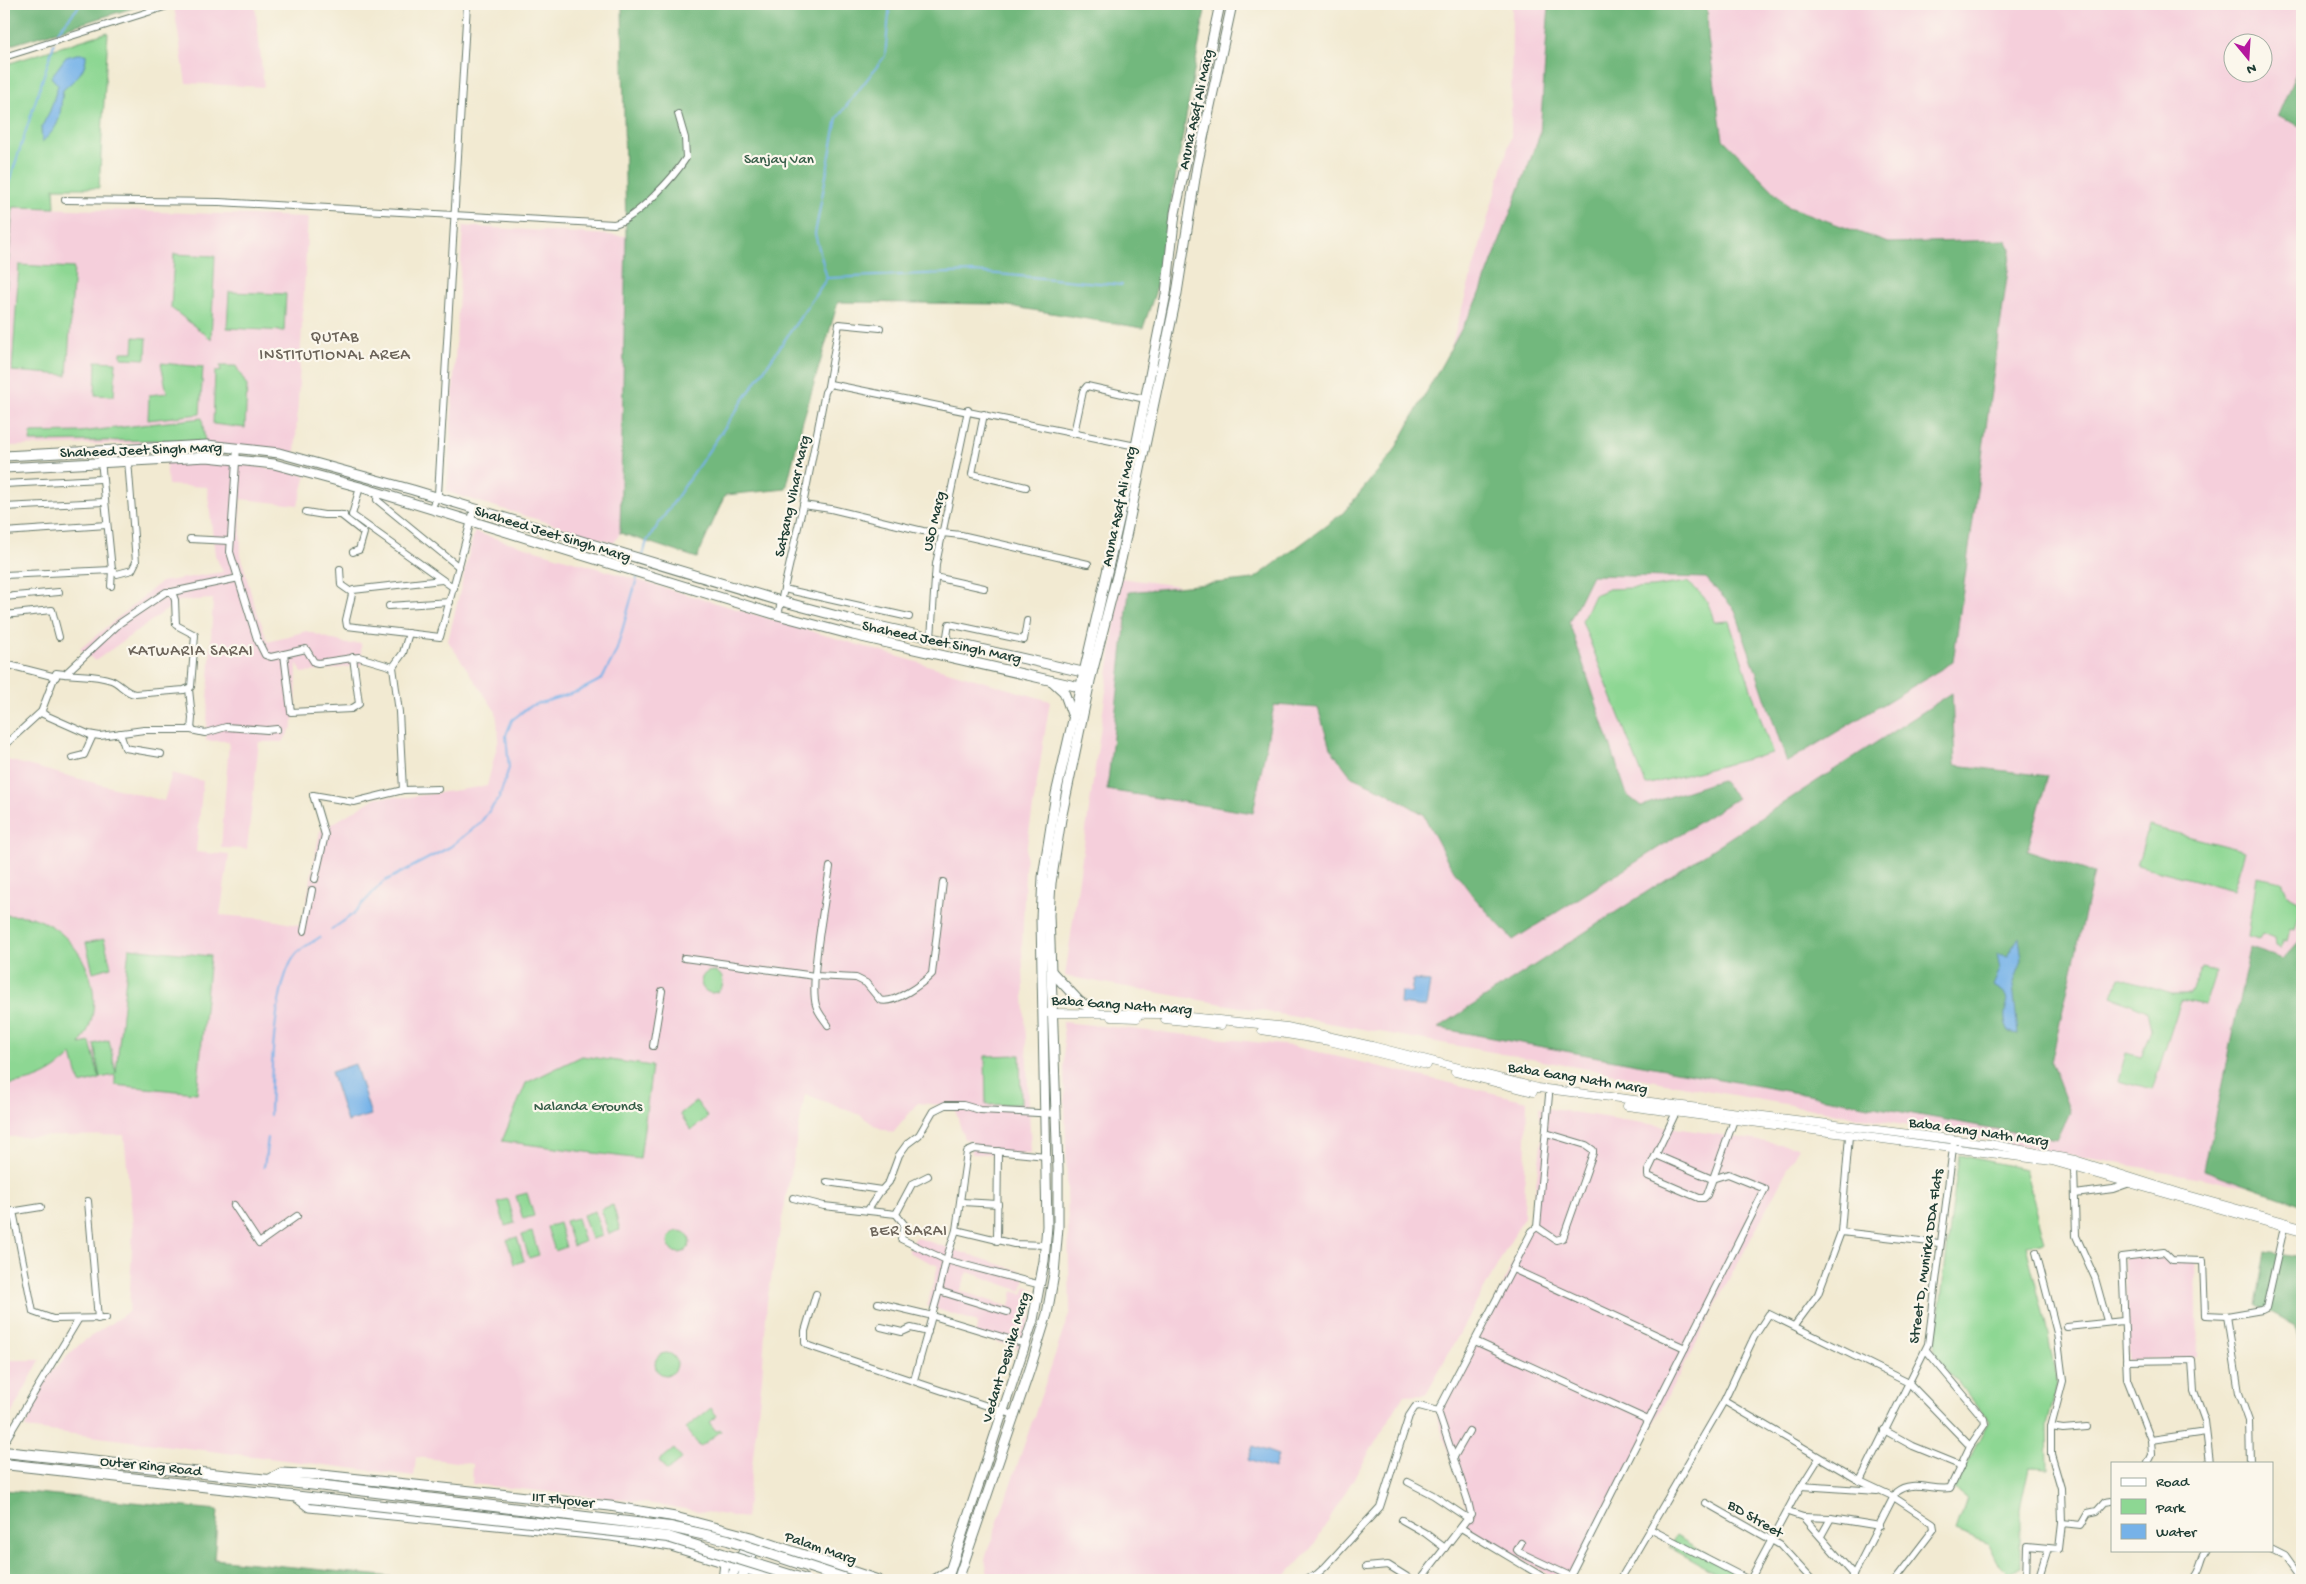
<svg xmlns="http://www.w3.org/2000/svg" width="2306" height="1584" font-family="'Gochi Hand',sans-serif">
	<style>
		.built { fill: #f5cfdb; fill-rule: evenodd }
		.green { fill: #8dd793; stroke: #568a64 }
		.forest { fill: #72b87d; stroke: #487a58 }
		.water { fill: #76b2e8; stroke: #4a788e }
		.lines { fill: none; stroke-linecap: round; stroke-linejoin: round }
		.stream { stroke: #76b2e8; stroke-width: 2 }
		.minor-casing { stroke: #697a6b; stroke-width: 8 }
		.tertiary-casing { stroke: #697a6b; stroke-width: 9 }
		.secondary-casing { stroke: #697a6b; stroke-width: 11 }
		.primary-casing { stroke: #697a6b; stroke-width: 12 }
		.minor { stroke: #fff; stroke-width: 6 }
		.tertiary { stroke: #fff; stroke-width: 8 }
		.secondary { stroke: #fff; stroke-width: 9 }
		.primary { stroke: #fff; stroke-width: 10 }
		.primary-bridge-casing { stroke: #697a6b; stroke-width: 12; stroke-linecap: butt }
		.primary-bridge { stroke: #fff; stroke-width: 10 }
		.labels { text-anchor: middle; stroke-width: 4.5; stroke-linejoin: round; paint-order: stroke }
		.street-label { font-size: 15px; fill: #1f3d34; stroke: #fbf7ec }
		.park-label { font-size: 15px; fill: #355c47; stroke: #fbf7ec }
		.neighbourhood-label { font-size: 16px; letter-spacing: 1px; fill: #6c645a; stroke: #fbf7ec }
	</style>
	<rect width="100%" height="100%" fill="#fbf7ec"/>
	<filter id="ink" filterUnits="userSpaceOnUse"><feTurbulence type="fractalNoise" baseFrequency=".02" numOctaves="2"/><feDisplacementMap in="SourceGraphic" scale="10" xChannelSelector="R" yChannelSelector="G"/><feConvolveMatrix kernelMatrix="1 2 1 2 8 2 1 2 1" color-interpolation-filters="sRGB"/></filter>
	<filter id="wash" filterUnits="userSpaceOnUse"><feTurbulence type="fractalNoise" baseFrequency=".0096" numOctaves="4" result="noise"/><feDisplacementMap in="SourceGraphic" scale="20" xChannelSelector="R" yChannelSelector="G"/><feGaussianBlur stdDeviation="1.12" result="paint"/><feColorMatrix in="noise" values="0 0 0 0 0 0 0 0 0 0 0 0 0 0 0 0 0 1.4 0 .05"/><feComposite in="paint" operator="in"/></filter>
	<g filter="url(#wash)">
		<rect width="100%" height="100%" fill="#f2ead2"/>
		<g class="built">
			<polygon points="185,4 255,4 264,87 186,83 174,7"/>
			<path d="M1512,4H2302V1196L1065,976L1107,684L1120,578L1254,596L1403,514L1511,137ZM2234,42H2264V72H2234Z"/>
			<polygon points="12,207 308,217 295,456 174,443 4,446 4,320"/>
			<polygon points="463,226 626,236 620,533 614,543 447,492"/>
			<polygon points="166,461 240,463 306,475 298,505 240,499 241,555 252,598 268,642 306,631 347,644 361,643 362,665 302,673 297,663 296,709 292,727 283,742 259,742 247,849 221,848 229,741 206,741 213,599 179,601 95,661 80,649 161,582 223,572 215,555 207,487 168,485"/>
			<polygon points="474,532 1050,701 1026,851 1022,947 1031,1153 972,1154 971,1140 964,1139 954,1106 918,1103 893,1133 877,1127 860,1115 805,1094 767,1301 762,1378 746,1518 625,1500 472,1484 473,1464 416,1457 414,1476 25,1428 46,1377 81,1343 129,1311 133,1227 124,1135 4,1137 4,759 164,801 172,773 203,781 196,852 229,855 220,915 267,919 302,926 320,831 377,797 409,797 487,786 499,738 496,712 448,641"/>
			<polygon points="1063,1022 1292,1046 1527,1101 1524,1217 1426,1394 1404,1395 1313,1546 1282,1580 989,1580 985,1559 1070,1311"/>
			<polygon points="1539,1107 1799,1147 1571,1580 1558,1580 1460,1524 1468,1513 1437,1416 1455,1387 1531,1224 1542,1138"/>
			<polygon points="915,1237 1026,1273 1022,1291 968,1272 960,1291 1010,1307 1013,1291 1023,1294 1026,1286 1035,1290 1032,1314 1020,1349 975,1335 978,1322 927,1306 938,1266 908,1252"/>
			<polygon points="2168,1252 2168,1258 2196,1259 2198,1357 2129,1361 2124,1257"/>
			<polygon points="4,1360 40,1360 6,1424 4,1424"/>
		</g>
		<g class="green">
			<polygon points="108,32 99,188 54,188 55,208 13,207 4,320 4,65"/>
			<polygon points="174,254 215,256 211,339 171,308"/>
			<polygon points="19,265 74,268 67,375 12,371"/>
			<polygon points="229,292 286,294 284,331 227,328"/>
			<polygon points="134,337 147,338 146,359 121,358 121,352 133,352"/>
			<polygon points="96,361 116,362 114,396 95,395"/>
			<polygon points="161,363 203,367 200,414 148,420 149,395 167,393"/>
			<polygon points="220,366 236,366 247,386 245,428 213,424 215,372 221,371"/>
			<polygon points="202,418 205,442 163,440 30,442 31,433 80,432"/>
			<path d="M1687,582C1704,595 1709,601 1714,622L1729,621L1772,753L1646,785L1582,621L1594,595L1608,589L1652,587Z"/>
			<polygon points="2149,826 2245,851 2233,890 2137,865"/>
			<polygon points="2257,876 2282,881 2287,894 2302,902 2294,930 2290,929 2287,941 2283,940 2281,948 2275,946 2274,939 2262,934 2259,940 2248,937"/>
			<path d="M4,915C12,916 22,915 31,917C75,930 106,982 89,1027C87,1033 83,1039 80,1044L90,1042L100,1079L80,1084L72,1055C50,1076 34,1082 4,1085Z"/>
			<polygon points="104,939 111,967 93,972 86,943"/>
			<polygon points="129,948 210,956 197,1093 115,1085 115,1075 100,1078 94,1044 109,1040 116,1073"/>
			<polygon points="2202,968 2216,971 2205,1005 2181,1000 2152,1090 2118,1081 2126,1053 2141,1057 2151,1029 2147,1011 2112,996 2119,978 2172,994 2190,994"/>
			<circle cx="712" cy="982" r="11"/>
			<polygon points="1020,1055 1021,1104 986,1105 985,1056"/>
			<polygon points="582,1056 652,1066 640,1159 502,1141 526,1083"/>
			<polygon points="696,1101 708,1117 691,1130 680,1114"/>
			<polygon points="1959,1155 2025,1169 2045,1242 2026,1246 2046,1325 2057,1385 2047,1426 2048,1468 2029,1467 2020,1509 2020,1568 2009,1573 1998,1562 1989,1544 1955,1531 1966,1498 1954,1489 1989,1420 1934,1354"/>
			<polygon points="527,1193 534,1216 523,1219 516,1196"/>
			<polygon points="508,1199 515,1223 505,1226 498,1202"/>
			<polygon points="613,1205 620,1230 609,1234 601,1209"/>
			<polygon points="595,1211 602,1236 591,1239 583,1215"/>
			<polygon points="577,1218 584,1242 573,1246 565,1221"/>
			<polygon points="559,1223 566,1247 555,1251 547,1227"/>
			<circle cx="679" cy="1242" r="11"/>
			<polygon points="532,1232 539,1255 529,1258 522,1235"/>
			<polygon points="517,1237 524,1261 514,1264 507,1240"/>
			<circle cx="666" cy="1364" r="11"/>
			<polygon points="711,1408 717,1416 709,1422 716,1431 720,1429 721,1431 700,1447 686,1428"/>
			<polygon points="674,1449 682,1459 667,1471 659,1461"/>
			<polygon points="1676,1536 1734,1569 1728,1580 1669,1547"/>
		</g>
		<g class="forest">
			<polygon points="4,4 146,4 4,47"/>
			<polygon points="622,4 1206,4 1155,293 1143,328 996,304 838,302 802,424 786,489 725,495 697,558 620,533 626,236"/>
			<polygon points="1549,4 1707,4 1708,39 1723,139 1789,207 1888,243 2006,240 2011,249 1953,662 1787,762 1735,610 1706,578 1592,575 1569,622 1627,795 1641,806 1721,780 1737,798 1513,940 1473,896 1450,865 1423,814 1384,791 1352,777 1330,748 1318,708 1274,705 1253,813 1107,790 1129,592 1254,579 1343,513 1393,453 1478,299 1540,134"/>
			<polygon points="2302,59 2302,128 2278,115"/>
			<polygon points="1952,693 1955,765 2048,776 2027,851 2094,873 2051,1062 2070,1112 2057,1140 1438,1028"/>
			<polygon points="2302,938 2302,1205 2204,1170 2250,948 2283,959"/>
			<polygon points="2266,1252 2302,1258 2302,1349 2294,1325 2257,1305"/>
			<polygon points="4,1490 218,1510 214,1559 403,1578 403,1580 4,1580"/>
		</g>
		<g class="water">
			<path d="M77,54H86C87,71 75,79 63,90C59,116 63,123 42,142L41,128L50,111L58,85L51,77L66,57Z"/>
			<path d="M2019,937L2022,960L2013,985L2018,1034L2009,1032C2008,1028 2005,1024 2005,1020C2003,1002 2018,998 1993,986L2000,969L1997,954L2007,956Z"/>
			<polygon points="1413,980 1430,982 1426,1007 1400,1004 1401,992 1411,993"/>
			<polygon points="355,1064 371,1115 347,1122 331,1072"/>
			<polygon points="1253,1446 1278,1455 1274,1469 1248,1460"/>
		</g>
		<g class="lines">
			<g class="stream">
				<polyline points="56,39 59,30 81,4"/>
				<polyline points="4,198 54,44"/>
				<polyline points="827,278 815,234 837,118 885,56 890,4"/>
				<polyline points="643,555 647,541 827,278 974,272 1122,285"/>
				<polyline points="331,930 352,915 383,882 450,847 480,823 499,798 509,768 506,735 512,720 530,706 577,692 602,679 616,652 637,578"/>
				<path d="M270,1115C271,1077 273,980 297,953C303,947 313,942 320,937"/>
				<polyline points="264,1167 268,1138"/>
			</g>
		</g>
	</g>
	<g filter="url(#ink)">
		<g class="lines">
			<g class="minor-casing">
				<g id="minor">
					<polyline points="4,57 174,4"/>
					<path d="M65,200L219,202L614,224C635,220 674,177 686,158L685,138L678,114"/>
					<polyline points="828,386 839,324 880,328"/>
					<polyline points="984,414 972,474 1026,487"/>
					<polyline points="1074,433 1083,391 1087,386 1145,399"/>
					<polyline points="237,447 230,552 257,639 265,655 271,657 306,649 314,662 318,663 359,657 393,667 403,653 409,633"/>
					<polyline points="4,484 101,479"/>
					<polyline points="360,487 352,515 454,588"/>
					<polyline points="378,492 377,500 459,567"/>
					<polyline points="803,505 831,509 923,531 961,535 1088,564"/>
					<polyline points="4,507 104,502"/>
					<polyline points="431,509 438,494 467,4"/>
					<polyline points="306,512 324,515 344,515"/>
					<polyline points="341,515 364,533 359,550 353,552"/>
					<polyline points="4,532 107,525"/>
					<polyline points="190,539 230,541"/>
					<polyline points="340,569 341,585 351,592"/>
					<polyline points="112,570 117,574 132,570 136,562 128,460"/>
					<polyline points="4,575 112,570 100,450"/>
					<polyline points="935,577 984,588"/>
					<polyline points="442,580 353,590 346,620 347,626 440,637 474,509"/>
					<polyline points="111,586 112,570"/>
					<polyline points="784,589 909,617"/>
					<polyline points="172,592 239,578"/>
					<polyline points="4,597 59,592"/>
					<polyline points="389,606 450,602"/>
					<polyline points="4,615 52,610 59,637"/>
					<polyline points="778,615 803,505 825,392 830,384 1136,446"/>
					<polyline points="4,623 6,658 4,665"/>
					<polyline points="931,638 936,564 968,410"/>
					<polyline points="946,642 949,624 1024,640 1027,621"/>
					<polyline points="284,654 291,712 351,709 359,704 353,657"/>
					<polyline points="5,664 56,677"/>
					<polyline points="393,667 399,712 403,790"/>
					<path d="M65,674L120,623L166,592H172L175,600L176,625L195,635L191,687L184,690L135,694C125,693 120,683 111,680C95,674 74,676 56,673L42,710L43,714L88,734L100,736L144,730H191L205,733L226,727L267,730L277,729"/>
					<polyline points="189,689 192,718 191,730"/>
					<polyline points="120,733 125,748 161,754"/>
					<polyline points="7,743 42,711"/>
					<polyline points="72,758 84,755 93,735"/>
					<polyline points="313,795 354,802 403,790 438,789"/>
					<polyline points="313,795 325,835 315,879"/>
					<polyline points="304,931 312,890"/>
					<path d="M684,958L815,976L856,978L866,983L880,1000C894,1005 923,983 932,974L943,882"/>
					<path d="M828,1025C824,1019 818,1013 816,1005C809,983 826,895 830,867"/>
					<polyline points="653,1046 662,991"/>
					<polyline points="1678,1108 1648,1171 1648,1176 1699,1198 1704,1198 1707,1195 1734,1120"/>
					<polyline points="2074,1167 2076,1236 2095,1278 2107,1321"/>
					<polyline points="928,1176 912,1184 896,1214 904,1224 901,1239 946,1260 1041,1285"/>
					<polyline points="827,1182 881,1190"/>
					<polyline points="2075,1194 2113,1189 2130,1183"/>
					<polyline points="793,1198 824,1206 896,1214"/>
					<polyline points="88,1201 98,1319"/>
					<polyline points="962,1202 998,1204"/>
					<polyline points="234,1205 259,1243 297,1216"/>
					<polyline points="868,1210 879,1193 889,1182 899,1155 907,1144 919,1135 933,1111 945,1105 963,1105 980,1110 1056,1114"/>
					<polyline points="13,1211 33,1312 53,1319 106,1318"/>
					<polyline points="4,1213 41,1207"/>
					<polyline points="1537,1227 1556,1240 1563,1238 1593,1153 1593,1150 1586,1145 1546,1133"/>
					<polyline points="956,1230 1014,1244 1046,1245"/>
					<polyline points="1841,1232 1939,1243"/>
					<polyline points="997,1241 998,1151"/>
					<polyline points="2036,1252 2057,1333 2063,1381 2051,1427 2051,1454 2061,1488 2062,1523"/>
					<polyline points="1513,1269 1685,1348"/>
					<polyline points="939,1291 1007,1312"/>
					<polyline points="816,1294 805,1331 805,1343 809,1346 1014,1415"/>
					<polyline points="878,1303 933,1316 1025,1344"/>
					<polyline points="2227,1316 2239,1393 2249,1421 2250,1463"/>
					<polyline points="1795,1325 1818,1294 1841,1232 1849,1136"/>
					<polyline points="881,1327 902,1332 911,1328 928,1332"/>
					<polyline points="2067,1327 2123,1321"/>
					<polyline points="1475,1341 1648,1420"/>
					<polyline points="1926,1350 1984,1419 1985,1424 1970,1446"/>
					<polyline points="2126,1361 2192,1360 2194,1391 2205,1421 2210,1463"/>
					<polyline points="914,1380 939,1291 946,1260 956,1230 967,1152 974,1149 1046,1156"/>
					<polyline points="1724,1401 1860,1481 1892,1496 1933,1523 1934,1529 1895,1580"/>
					<polyline points="2051,1427 2063,1429 2087,1427"/>
					<polyline points="1884,1430 1913,1446 1962,1466"/>
					<polyline points="2206,1432 2151,1440 2127,1379 2122,1257 2164,1252 2172,1260 2203,1261 2205,1315 2227,1316 2262,1310 2266,1308 2285,1223"/>
					<polyline points="4,1443 78,1320"/>
					<polyline points="1454,1457 1469,1431"/>
					<polyline points="2148,1463 2152,1455 2151,1440"/>
					<polyline points="1860,1481 1928,1344 1954,1140"/>
					<polyline points="1408,1482 1433,1495 1469,1519"/>
					<polyline points="1801,1486 1877,1491"/>
					<polyline points="1706,1503 1780,1545 1812,1580"/>
					<polyline points="1788,1512 1803,1517 1854,1575"/>
					<polyline points="1803,1517 1831,1518 1880,1526"/>
					<polyline points="1402,1520 1425,1533 1445,1548"/>
					<polyline points="1461,1528 1548,1580"/>
					<polyline points="1650,1529 1749,1580"/>
					<polyline points="1821,1536 1831,1518"/>
					<polyline points="1521,1543 1517,1550 1519,1552 1570,1576"/>
					<polyline points="2272,1550 2284,1556 2301,1580 2302,1579"/>
					<polyline points="1366,1567 1388,1565 1412,1580"/>
					<polyline points="1302,1580 1316,1575 1325,1567 1380,1507 1409,1416 1415,1407 1419,1406 1438,1411"/>
					<polyline points="1420,1580 1471,1514 1468,1501 1438,1411 1532,1231 1537,1227 1549,1095"/>
					<polyline points="1492,1580 1500,1580"/>
					<polyline points="1568,1580 1765,1189 1728,1174 1712,1179 1656,1155"/>
					<path d="M1620,1580L1724,1401L1754,1337L1769,1314L1909,1383L1970,1446L1950,1488C1932,1491 1912,1479 1896,1492L1851,1580"/>
					<polyline points="1750,1580 1794,1498 1819,1458"/>
					<polyline points="2026,1580 2027,1546 2059,1549 2062,1523 2081,1525 2088,1513 2097,1511 2105,1502 2112,1501"/>
					<polyline points="2038,1580 2048,1548"/>
					<path d="M2192,1580C2202,1570 2200,1559 2207,1550"/>
				</g>
			</g>
			<g class="tertiary-casing">
				<g id="tertiary">
					<polyline points="1048,1013 1160,1014 1287,1027 1372,1046 1538,1088 1990,1144 2075,1160 2180,1193 2302,1227"/>
					<polyline points="1111,1017 1137,1018"/>
					<polyline points="1165,1019 1221,1025"/>
					<polyline points="1262,1030 1329,1041 1427,1065"/>
					<polyline points="1455,1072 1533,1092"/>
					<polyline points="1627,1106 2052,1161 2302,1232"/>
				</g>
			</g>
			<g class="secondary-casing">
				<g id="secondary">
					<polyline points="4,456 207,445 279,453 413,490 777,600 856,621 1087,673"/>
					<polyline points="4,468 207,457 274,464 360,487 774,614 853,635 1084,688"/>
					<polyline points="1052,681 1064,692 1072,714"/>
					<polyline points="1052,972 1079,1001 1096,1012"/>
					<polyline points="268,1480 281,1473 322,1475 610,1506 675,1517 751,1537 878,1580"/>
					<polyline points="296,1497 309,1507 611,1536 671,1546 781,1580"/>
					<polyline points="723,1580 725,1563"/>
					<polyline points="730,1580 749,1540"/>
					<polyline points="741,1580 755,1544"/>
					<polyline points="934,1580 950,1570"/>
					<polyline points="947,1580 1033,1320 1044,1261 1047,1226 1041,919 1043,877 1056,794 1136,446 1166,294 1175,213 1220,4"/>
					<polyline points="958,1580 1030,1369 1047,1314 1054,1274 1058,1227 1058,1170 1049,915 1051,883 1061,819 1090,681 1121,560 1177,293 1197,166 1232,4"/>
				</g>
			</g>
			<g class="primary-casing">
				<g id="primary">
					<polyline points="4,1452 317,1485"/>
					<polyline points="4,1464 310,1498"/>
				</g>
			</g>
			<use href="#minor" class="minor"/>
			<use href="#tertiary" class="tertiary"/>
			<use href="#secondary" class="secondary"/>
			<use href="#primary" class="primary"/>
			<g class="primary-bridge-casing">
				<g id="primary-bridge">
					<polyline points="317,1485 670,1527 728,1540 849,1580"/>
					<polyline points="310,1498 668,1537 806,1580"/>
				</g>
			</g>
			<use href="#primary-bridge" class="primary-bridge"/>
		</g>
	</g>
	<g class="labels">
		<g class="street-label">
			<text transform="translate(1195 109) rotate(-78)" y="5">Aruna Asaf Ali Marg</text>
			<text transform="translate(141 449) rotate(-2)" y="5">Shaheed Jeet Singh Marg</text>
			<text transform="translate(791 496) rotate(-78)" y="5">Satsang Vihar Marg</text>
			<text transform="translate(1118 506) rotate(-78)" y="5">Aruna Asaf Ali Marg</text>
			<text transform="translate(933 521) rotate(-77)" y="5">USO Marg</text>
			<text transform="translate(553 533) rotate(17)" y="5">Shaheed Jeet Singh Marg</text>
			<text transform="translate(942 641) rotate(12)" y="5">Shaheed Jeet Singh Marg</text>
			<text transform="translate(1122 1004) rotate(4)" y="5">Baba Gang Nath Marg</text>
			<text transform="translate(1578 1077) rotate(9)" y="5">Baba Gang Nath Marg</text>
			<text transform="translate(1979 1131) rotate(8)" y="5">Baba Gang Nath Marg</text>
			<text transform="translate(1925 1256) rotate(-82)" y="5">Street D, Munirka DDA Flats</text>
			<text transform="translate(1005 1357) rotate(-73)" y="5">Vedant Deshika Marg</text>
			<text transform="translate(151 1465) rotate(6)" y="5">Outer Ring Road</text>
			<text transform="translate(563 1499) rotate(6)" y="5">IIT Flyover</text>
			<text transform="translate(1756 1518) rotate(30)" y="5">BD Street</text>
			<text transform="translate(821 1547) rotate(19)" y="5">Palam Marg</text>
		</g>
		<g class="park-label">
			<text x="779" y="163">Sanjay Van</text>
			<text x="588" y="1110">Nalanda Grounds</text>
		</g>
		<g class="neighbourhood-label">
			<text x="335" y="341">QUTAB<tspan x="335" dy="18">INSTITUTIONAL AREA</tspan></text>
			<text x="191" y="655">KATWARIA SARAI</text>
			<text x="909" y="1235">BER SARAI</text>
		</g>
	</g>
	<rect width="2306" height="1584" fill="none" stroke="#fbf7ec" stroke-width="20"/>
	<rect x="2111" y="1462" width="162" height="90" fill="#fbf7ec" stroke="#a3ada2"/>
	<rect x="2121" y="1478" width="25" height="8" fill="#ffffff" stroke="#a3ada2"/>
	<text x="2156" y="1486" font-size="15" fill="#1f3d34">Road</text>
	<rect x="2121" y="1499" width="25" height="15" fill="#8dd793" stroke="#a3ada2"/>
	<text x="2156" y="1512" font-size="15" fill="#1f3d34">Park</text>
	<rect x="2121" y="1524" width="25" height="15" fill="#76b2e8" stroke="#a3ada2"/>
	<text x="2156" y="1536" font-size="15" fill="#1f3d34">Water</text>
	<g transform="translate(2248 58) rotate(162)"><circle r="24" fill="#fbf7ec" stroke="#a3ada2"/>
	<path d="M0-4L9 19L0 12L-9 19Z" fill="#b5179e"/>
	<text y="-8" font-size="14" font-weight="bold" text-anchor="middle" fill="#1f3d34">N</text>
	</g>
</svg>
